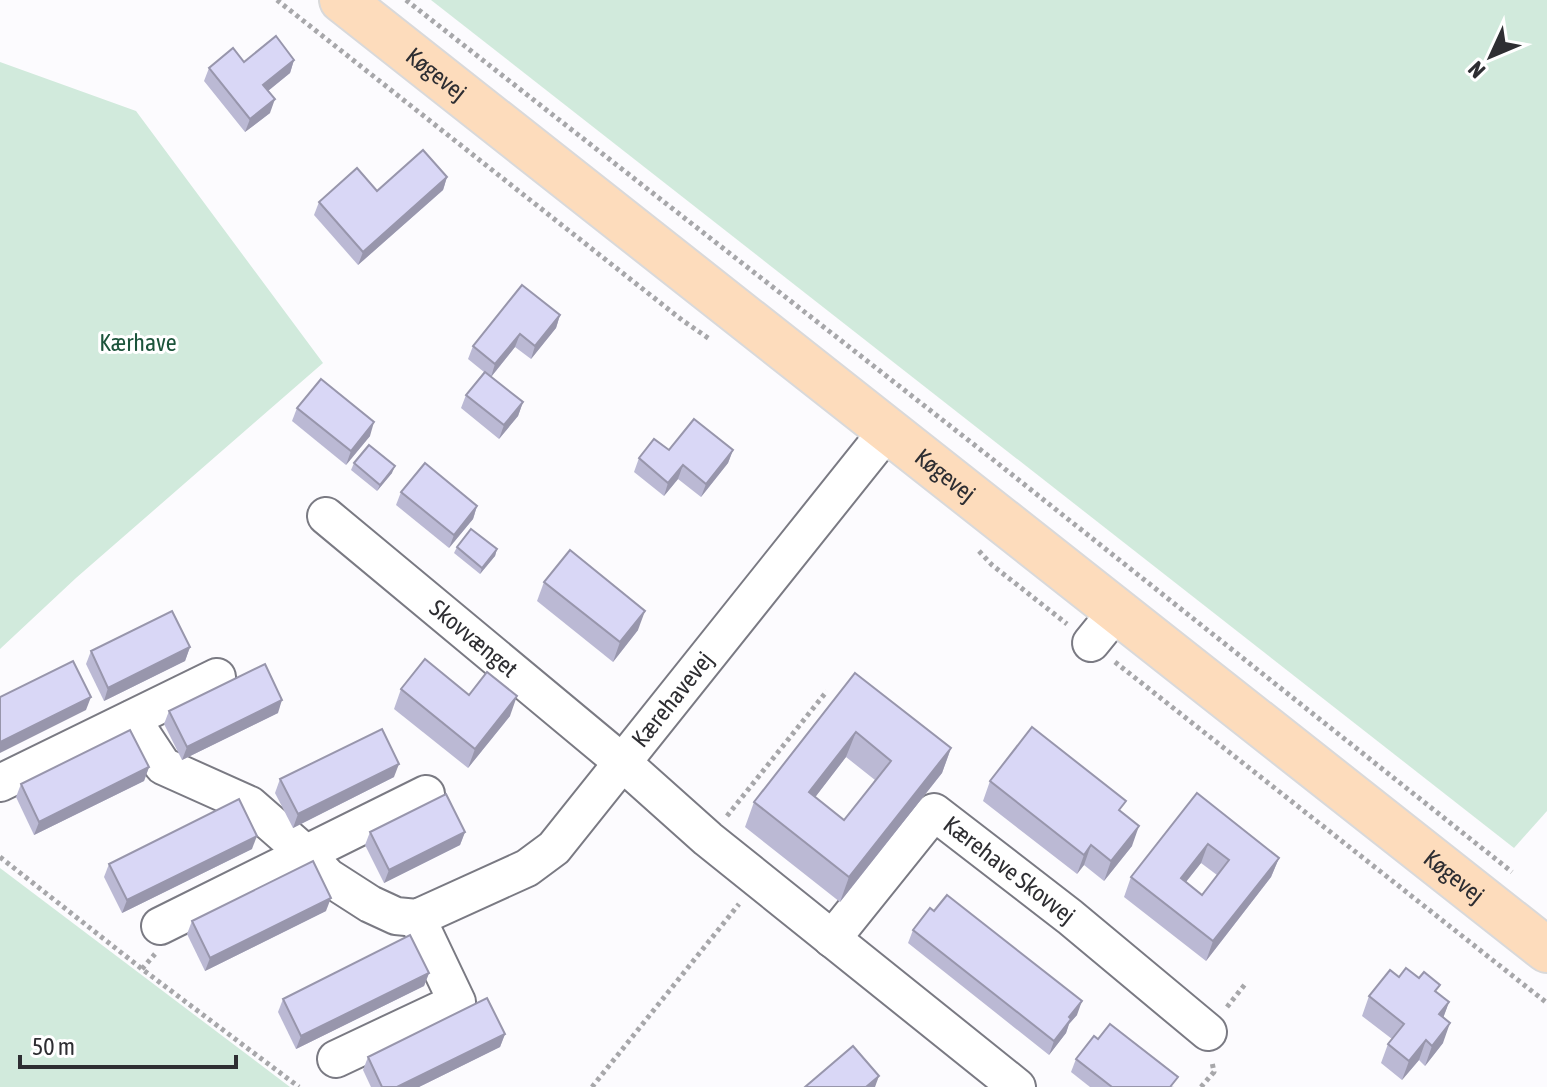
<svg xmlns="http://www.w3.org/2000/svg" width="1547" height="1087" font-family="'Asap Condensed',sans-serif">
	<style>
		.green { fill: #d1eadc }
		.lines { fill: none; stroke-linecap: round; stroke-linejoin: round }
		.minor-casing { stroke: #7a7a83; stroke-width: 40 }
		.major-casing { stroke: #d9d9da; stroke-width: 48 }
		.path { stroke: #a7a7aa; stroke-width: 5; stroke-dasharray: 4 4; stroke-linecap: butt }
		.minor { stroke: #fff; stroke-width: 36 }
		.major { stroke: #fddcbc; stroke-width: 44 }
		.wall { fill: #bbb9d4; fill-rule: evenodd }
		.shaded-wall { fill: #9896ac }
		.building { fill: #d9d7f6; stroke: #9896ac; stroke-width: 2; fill-rule: evenodd }
		.labels { text-anchor: middle; stroke-width: 6; stroke-linejoin: round; paint-order: stroke }
		.street-label { font-size: 24px; fill: #2e2e32; stroke: #fff }
		.park-label { font-size: 24px; fill: #1c543b; stroke: #fff }
	</style>
	<rect width="100%" height="100%" fill="#fcfbfe"/>
	<g class="green">
		<polygon points="431,0 1547,0 1547,811 1514,848"/>
		<polygon points="0,62 136,111 323,363 76,578 0,649"/>
		<polygon points="0,868 290,1087 0,1087"/>
	</g>
	<g class="lines">
		<g class="minor-casing">
			<g id="minor">
				<path id="s1" d="M326,516L623,763L708,839L1017,1087"/>
				<polyline points="1091,643 1117,611"/>
				<path id="s2" d="M132,719L163,766L250,805L306,854L328,877L370,904L396,916L417,918L527,868L554,848L888,430"/>
				<polyline points="0,783 217,677"/>
				<polyline points="160,926 426,794"/>
				<path id="s3" d="M832,939L934,812L1070,917L1208,1032"/>
				<polyline points="336,1059 457,1002 417,918"/>
			</g>
		</g>
		<g class="major-casing">
			<g id="major">
				<path id="s4" d="M342,0L1547,950"/>
			</g>
		</g>
		<g class="path">
			<polyline points="277,0 682,320 711,340"/>
			<polyline points="406,0 986,454 1512,872"/>
			<polyline points="979,551 992,565 1067,624"/>
			<polyline points="1115,662 1547,1003"/>
			<polyline points="727,816 827,691"/>
			<polyline points="0,857 142,969 299,1087"/>
			<polyline points="142,969 155,954"/>
			<polyline points="1227,1007 1246,983"/>
			<polyline points="592,1087 739,904"/>
			<polyline points="1201,1087 1214,1072 1212,1062"/>
		</g>
		<use href="#minor" class="minor"/>
		<use href="#major" class="major"/>
	</g>
	<g class="wall">
		<polygon points="294,60 290,73 268,91 270,113 245,132 204,81 209,68 244,62"/>
		<polygon points="447,177 443,190 358,265 314,215 319,202"/>
		<polygon points="560,315 556,328 531,359 515,347 491,377 523,402 518,416 499,439 461,408 466,395 484,372 468,359 473,346"/>
		<polygon points="297,408 370,436 346,465 292,421"/>
		<polygon points="669,450 733,450 728,463 701,497 678,479 664,496 634,472 639,458"/>
		<polygon points="354,463 392,473 377,491 351,470"/>
		<polygon points="401,492 477,506 473,519 449,548 396,505"/>
		<polygon points="457,547 497,549 495,556 480,574 454,553"/>
		<polygon points="544,582 638,630 613,662 537,601"/>
		<polygon points="190,647 185,661 104,701 86,664 91,651"/>
		<path d="M855,673L951,748L942,773L840,902L745,827L754,802ZM846,757L875,780L844,820L815,797Z"/>
		<polygon points="401,689 469,695 510,716 468,768 394,709"/>
		<polygon points="169,711 278,713 182,760 164,724"/>
		<polygon points="149,767 144,781 34,835 16,797 21,784"/>
		<polygon points="394,777 293,828 275,793 280,779"/>
		<polygon points="990,781 1122,813 1132,846 1104,881 1084,865 1077,874 983,801"/>
		<path d="M1197,793L1279,858L1271,877L1206,961L1124,897L1131,877ZM1201,863L1217,875L1202,895L1186,882Z"/>
		<polygon points="370,832 465,832 460,845 384,883 365,845"/>
		<polygon points="252,849 122,913 104,877 109,864"/>
		<polygon points="326,911 205,971 187,934 192,921"/>
		<polygon points="934,911 1077,1015 1069,1024 1066,1033 1049,1055 908,943 913,930"/>
		<polygon points="429,973 424,986 296,1049 278,1012 283,999"/>
		<polygon points="1399,977 1437,992 1449,1002 1443,1018 1443,1043 1425,1066 1419,1060 1402,1080 1381,1063 1388,1044 1392,1039 1362,1016 1369,996"/>
		<polygon points="505,1034 500,1047 419,1087 371,1087 363,1070 368,1057"/>
		<polygon points="1076,1059 1174,1087 1090,1087 1071,1072"/>
	</g>
	<g class="shaded-wall">
		<polygon points="294,60 290,73 258,99 263,85"/>
		<polygon points="275,99 270,113 245,132 250,119"/>
		<polygon points="447,177 443,190 358,265 363,252"/>
		<polygon points="560,315 556,328 531,359 535,346"/>
		<polygon points="520,334 515,347 491,377 495,364"/>
		<polygon points="523,402 518,416 499,439 504,425"/>
		<polygon points="374,422 370,436 346,465 351,451"/>
		<polygon points="733,450 728,463 701,497 706,484"/>
		<polygon points="683,465 678,479 664,496 668,483"/>
		<polygon points="395,466 392,473 377,491 380,485"/>
		<polygon points="477,506 473,519 449,548 454,535"/>
		<polygon points="497,549 495,556 480,574 482,568"/>
		<polygon points="645,611 638,630 613,662 620,642"/>
		<polygon points="190,647 185,661 104,701 108,688"/>
		<polygon points="517,696 510,716 468,768 475,749"/>
		<polygon points="91,697 86,710 0,753 0,742"/>
		<polygon points="282,700 278,713 182,760 187,747"/>
		<polygon points="856,732 846,757 800,817 809,792"/>
		<polygon points="951,748 942,773 840,902 849,877"/>
		<polygon points="399,764 394,777 293,828 298,814"/>
		<polygon points="149,767 144,781 34,835 39,822"/>
		<polygon points="1139,826 1132,846 1104,881 1111,861"/>
		<polygon points="465,832 460,845 384,883 389,870"/>
		<polygon points="257,836 252,849 122,913 127,900"/>
		<polygon points="1208,844 1201,863 1173,898 1181,878"/>
		<polygon points="1091,845 1084,865 1077,874 1084,855"/>
		<polygon points="1279,858 1271,877 1206,961 1213,941"/>
		<polygon points="331,898 326,911 205,971 210,958"/>
		<polygon points="429,973 424,986 296,1049 301,1036"/>
		<polygon points="1082,1001 1077,1015 1069,1024 1066,1033 1049,1055 1054,1041 1069,1017"/>
		<polygon points="1449,1002 1442,1021 1439,1014"/>
		<polygon points="1450,1023 1443,1043 1425,1066 1432,1046"/>
		<polygon points="505,1034 500,1047 419,1087 397,1087"/>
		<polygon points="1426,1040 1419,1060 1402,1080 1409,1061"/>
		<polygon points="879,1076 875,1087 866,1087"/>
	</g>
	<g class="building">
		<polygon points="276,36 294,60 263,85 275,99 250,119 209,68 233,48 244,62"/>
		<polygon points="423,150 447,177 363,252 319,202 357,168 377,191"/>
		<polygon points="522,285 560,315 535,346 520,334 495,364 473,346"/>
		<polygon points="485,372 523,402 504,425 466,395"/>
		<polygon points="321,379 374,422 351,451 297,408"/>
		<polygon points="694,419 733,450 706,484 683,465 668,483 639,458 654,439 669,450"/>
		<polygon points="369,445 395,466 380,485 354,463"/>
		<polygon points="425,463 477,506 454,535 401,492"/>
		<polygon points="471,529 497,549 482,568 457,547"/>
		<polygon points="570,550 645,611 620,642 544,582"/>
		<polygon points="172,611 190,647 108,688 91,651"/>
		<polygon points="425,659 469,695 487,672 517,696 475,749 401,689"/>
		<polygon points="73,661 91,697 0,742 0,697"/>
		<polygon points="265,664 282,700 187,747 169,711"/>
		<path d="M855,673L951,748L849,877L754,802ZM856,732L891,761L844,820L809,792Z"/>
		<polygon points="1032,727 1126,801 1119,810 1139,826 1111,861 1091,845 1084,855 990,781"/>
		<polygon points="382,729 399,764 298,814 280,779"/>
		<polygon points="130,730 149,767 39,822 21,784"/>
		<path d="M1197,793L1279,858L1213,941L1131,877ZM1208,844L1229,860L1202,895L1181,878Z"/>
		<polygon points="446,794 465,832 389,870 370,832"/>
		<polygon points="239,799 257,836 127,900 109,864"/>
		<polygon points="313,861 331,898 210,958 192,921"/>
		<polygon points="947,895 1082,1001 1069,1017 1071,1019 1054,1041 913,930 930,908 934,911"/>
		<polygon points="410,935 429,973 301,1036 283,999"/>
		<polygon points="1406,968 1419,978 1424,972 1440,985 1435,991 1449,1002 1439,1014 1450,1023 1432,1046 1426,1040 1409,1061 1388,1044 1404,1024 1369,996 1390,970 1399,977"/>
		<polygon points="487,998 505,1034 397,1087 382,1087 368,1057"/>
		<polygon points="1110,1024 1178,1077 1170,1087 1112,1087 1076,1059 1094,1036 1098,1039"/>
		<polygon points="853,1046 879,1076 866,1087 805,1087"/>
	</g>
	<g class="labels">
		<g class="street-label">
			<text dy="8" stroke="none"><textPath href="#s4" startOffset="120">Køgevej</textPath></text>
			<text dy="8" stroke="none"><textPath href="#s4" startOffset="768">Køgevej</textPath></text>
			<text dy="8" stroke="none"><textPath href="#s1" startOffset="192">Skovvænget</textPath></text>
			<text dy="8" stroke="none"><textPath href="#s2" startOffset="702">Kærehavevej</textPath></text>
			<text dy="8" stroke="none"><textPath href="#s3" startOffset="258">Kærehave Skovvej</textPath></text>
			<text dy="8" stroke="none"><textPath href="#s4" startOffset="1416">Køgevej</textPath></text>
		</g>
		<g class="park-label">
			<text x="138" y="351">Kærhave</text>
		</g>
	</g>
	<g transform="translate(1491 56) rotate(226)" stroke="#ffffff" stroke-width="6" paint-order="stroke">
	<path d="M0-6L14 30L0 20L-14 30Z" fill="#2e2e32"/>
	<text y="-12" font-size="22" font-weight="bold" text-anchor="middle" fill="#2e2e32">N</text>
	</g>
	<path d="M20 1055v12h216v-12" fill="none" stroke="#2e2e32" stroke-width="4"/>
	<text x="32" y="1055" font-size="24" fill="#2e2e32" stroke="#ffffff" stroke-width="6" paint-order="stroke">50 m</text>
</svg>
